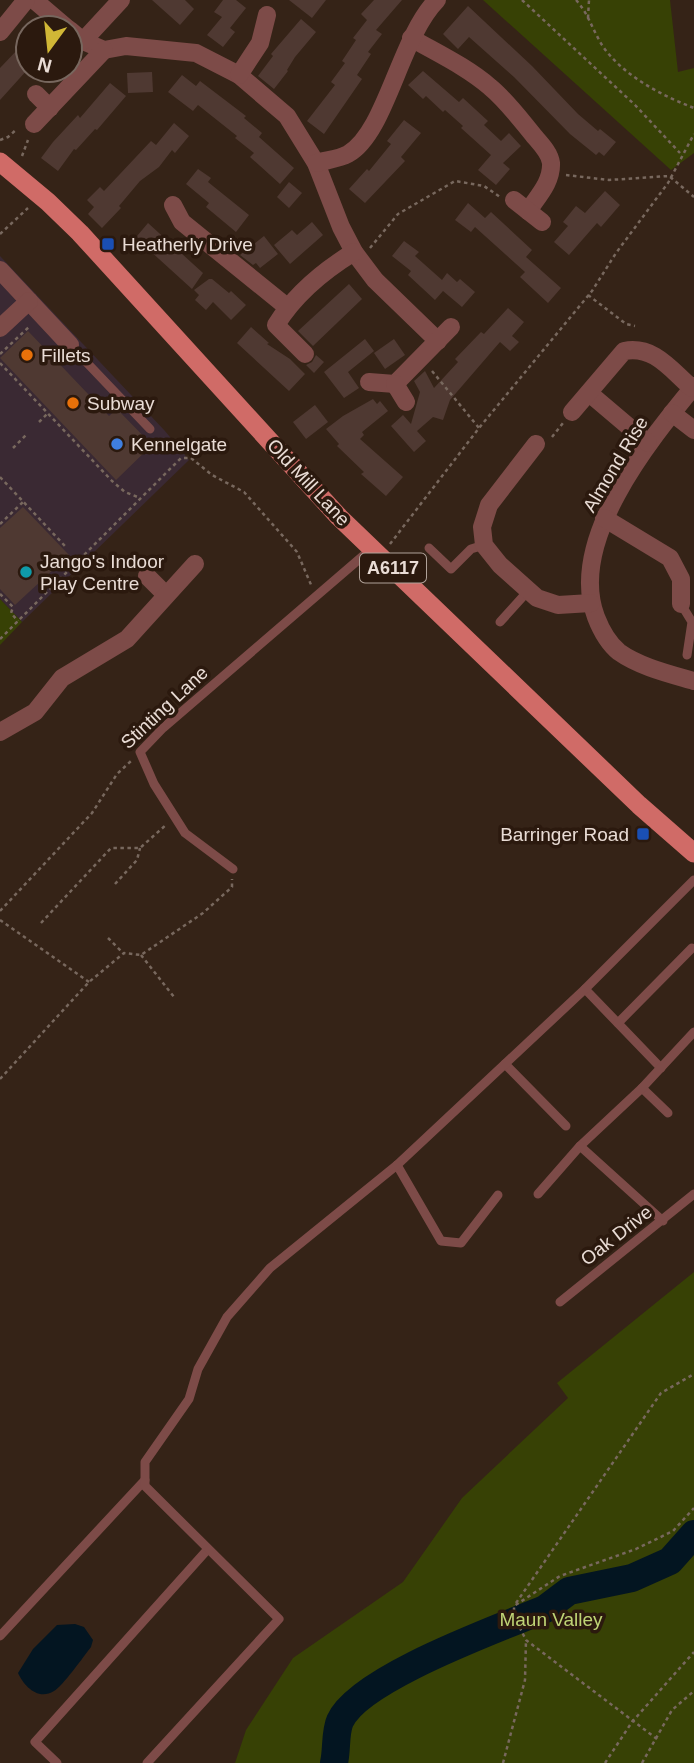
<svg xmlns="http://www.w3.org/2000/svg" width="694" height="1763" font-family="Arial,sans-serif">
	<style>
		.commercial { fill: #3a2933 }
		.green { fill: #374105 }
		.water { fill: #031521 }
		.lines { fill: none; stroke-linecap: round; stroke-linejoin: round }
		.river { stroke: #031521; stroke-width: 28 }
		.building { fill: #4f3932 }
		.path { stroke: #78685e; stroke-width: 2.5; stroke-dasharray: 3.5 3.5; stroke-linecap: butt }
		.service { stroke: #7d4b48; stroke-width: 9 }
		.minor { stroke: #7d4b48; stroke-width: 18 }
		.primary { stroke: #d06b67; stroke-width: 19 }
		.transit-dot { fill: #1a4fb4; stroke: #2b190e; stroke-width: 2.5 }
		.food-dot { fill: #e8710a; stroke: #2b190e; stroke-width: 2.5 }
		.shop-dot { fill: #3f7fe0; stroke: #2b190e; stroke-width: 2.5 }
		.culture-dot { fill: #0f9aa8; stroke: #2b190e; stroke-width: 2.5 }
		.labels { text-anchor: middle; stroke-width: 7; stroke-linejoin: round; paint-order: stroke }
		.shield { fill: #2b190e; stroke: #b0a299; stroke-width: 2 }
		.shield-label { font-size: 18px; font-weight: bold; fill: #e9dcd5 }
		.poi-label { font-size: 19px; fill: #e9dcd5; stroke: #2b190e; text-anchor: start }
		.street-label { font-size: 19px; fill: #e9dcd5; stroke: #2b190e }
		.park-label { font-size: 19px; fill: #bed375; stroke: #2b190e }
	</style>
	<rect width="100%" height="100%" fill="#352317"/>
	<polygon class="commercial" points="0,256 165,431 189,460 22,622 0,599"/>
	<g class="green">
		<polygon points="483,0 670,0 678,72 694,68 694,153 671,170"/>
		<polygon points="0,599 22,622 0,645"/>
		<polygon points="694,1272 694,1763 235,1763 246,1730 293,1658 403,1582 462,1498 568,1398 557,1383"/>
	</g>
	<path class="water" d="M75,1624L84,1627L93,1640L91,1647C84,1656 62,1687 54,1691C38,1701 24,1686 18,1673L33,1649L57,1625Z"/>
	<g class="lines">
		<path class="river" d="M334,1763C337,1750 335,1732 340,1721C359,1678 500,1628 545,1609L569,1591L632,1578L670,1561L694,1534"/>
	</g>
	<g class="building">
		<polygon points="152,0 185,0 194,9 180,25"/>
		<polygon points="223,0 236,0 246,8 230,28 235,32 223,47 207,35 222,17 214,12"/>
		<polygon points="289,0 326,0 312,18"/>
		<polygon points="374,0 402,0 376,30 382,34 368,52 371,54 357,75 362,79 324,134 307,121 335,85 331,82 345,63 342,61 356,40 353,38 367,20 361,14"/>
		<polygon points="468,6 532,66 578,114 598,131 600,129 616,142 604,156 599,152 596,155 570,134 514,77 469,37 458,49 443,34"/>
		<polygon points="301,19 316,32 295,57 287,70 288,71 274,89 258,76 273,56 271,54"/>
		<polygon points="20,47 28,54 28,69 0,100 0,68"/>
		<polygon points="423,71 459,102 463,98 488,121 484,125 501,141 509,133 521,146 503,163 510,169 496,185 478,170 491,155 461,128 463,126 445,110 443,112 426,96 423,99 408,85"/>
		<polygon points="152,72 153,92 128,93 127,73"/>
		<polygon points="182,75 196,86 200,81 246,116 244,118 262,133 259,137 294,168 280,184 250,157 254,153 235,138 237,136 198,105 193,111 168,92"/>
		<polygon points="110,83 126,96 97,130 95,129 76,150 74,149 58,171 41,158 53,142 78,115 80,118"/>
		<polygon points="404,120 421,133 401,157 405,161 365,203 349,189 367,169 369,171 391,144 387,141"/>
		<polygon points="174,123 189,136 175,153 172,150 159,167 140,181 119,206 121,208 102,228 88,214 94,207 87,200 100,187 104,191 151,141 156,145"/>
		<polygon points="198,169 211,178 208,182 249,215 236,232 206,207 209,203 186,184"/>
		<polygon points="289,182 302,193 289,208 277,197"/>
		<polygon points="605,191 620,205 601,227 597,223 569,255 554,242 568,226 563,222 576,206 585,213"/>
		<polygon points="468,203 485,218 491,212 532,250 526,257 561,288 548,303 520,277 525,272 475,227 471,232 455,220"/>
		<polygon points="312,222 323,235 290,264 274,245 292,230 297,235"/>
		<polygon points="148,223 203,273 192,289 148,249 146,253 132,242"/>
		<polygon points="264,236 278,254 260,268 256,263 253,265 240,255"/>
		<polygon points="404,241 419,252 415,256 442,280 447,273 457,282 460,279 475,292 462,307 443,291 435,300 408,275 411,271 392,256"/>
		<polygon points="209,279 212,279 229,293 231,291 246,305 231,320 213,302 206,310 195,300 199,295 194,290"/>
		<polygon points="349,284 362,299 313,346 298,331"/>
		<polygon points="508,308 524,322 512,336 519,342 510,351 500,342 450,400 443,420 433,417 417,431 426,441 414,452 391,426 403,415 411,424 420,392 414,381 425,371 434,388 458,362 455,359 481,332 484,334"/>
		<polygon points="251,327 269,343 267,344 290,359 305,374 289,391 237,343"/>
		<polygon points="28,331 109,416 117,409 152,445 116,480 0,358"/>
		<polygon points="365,339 374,351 348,372 359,388 344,398 324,372"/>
		<polygon points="394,339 405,355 385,369 374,353"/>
		<polygon points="316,355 324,362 314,373 306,365 312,362"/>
		<polygon points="373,399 377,404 380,401 388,411 362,432 364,435 360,439 403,477 386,496 361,474 364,472 337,446 339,444 326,429 343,416"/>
		<polygon points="315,405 328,422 306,439 293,422"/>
		<polygon points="23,507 69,555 15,605 0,589 0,528"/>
	</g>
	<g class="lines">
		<g class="path">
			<polyline points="522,0 635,105 680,153"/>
			<path d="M576,0C590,15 594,36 607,52C628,78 663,96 694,108"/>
			<polyline points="588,18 589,0"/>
			<polyline points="0,140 8,137 17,129"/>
			<polyline points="22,156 28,140"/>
			<polyline points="566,175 609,180 669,176 694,197"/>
			<polyline points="0,234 28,208"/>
			<polyline points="370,248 398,214 455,181 484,186 500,197"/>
			<polyline points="588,295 626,324 635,326"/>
			<polyline points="0,354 30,326"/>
			<polyline points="0,363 112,481 125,492 140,498"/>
			<polyline points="432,371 479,428"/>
			<polyline points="39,422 48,413"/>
			<polyline points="552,437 563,423"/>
			<polyline points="13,448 26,435"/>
			<polyline points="0,477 65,546"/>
			<polyline points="0,524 23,502"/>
			<polyline points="390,544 479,428 592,291 616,253 668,183 694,134"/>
			<polyline points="0,594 13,607 11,613 18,621"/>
			<polyline points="0,639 181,458 191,458 212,475 244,492 297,552 312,587"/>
			<polyline points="115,884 137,860 140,848"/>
			<polyline points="0,911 92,813 117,774 131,761"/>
			<polyline points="0,920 89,982"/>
			<polyline points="41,923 111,848 140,848 167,824"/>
			<polyline points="108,938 123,953"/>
			<polyline points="141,955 174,997"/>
			<polyline points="0,1079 89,982 124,953 141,955 203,913 232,887 232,879"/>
			<polyline points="516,1603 661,1393 694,1374"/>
			<polyline points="657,1739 526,1640 514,1616 514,1606 560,1576 636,1549 673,1531 694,1508"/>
			<polyline points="503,1763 525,1680 526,1640"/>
			<polyline points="605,1763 632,1722 694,1652"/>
			<polyline points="642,1763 672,1710 694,1691"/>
		</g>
		<g class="service">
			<polyline points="70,345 150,429"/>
			<polyline points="429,548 451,569 471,549 484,545"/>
			<polyline points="681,604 692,622 687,655"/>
			<polyline points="500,622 528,591"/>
			<polyline points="233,869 185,833 154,784 140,752 163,728 371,549"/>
			<polyline points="585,989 661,1068"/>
			<polyline points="618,1023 692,948"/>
			<polyline points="505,1064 566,1126"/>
			<polyline points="642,1088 668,1113"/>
			<polyline points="580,1146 642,1088 694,1032"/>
			<polyline points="397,1165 441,1241 461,1243 498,1195"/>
			<polyline points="538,1194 580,1146 663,1221"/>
			<polyline points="560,1302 694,1194"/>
			<polyline points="0,1636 145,1480"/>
			<polyline points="57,1763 35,1742 208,1549"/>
			<polyline points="147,1763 279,1619 145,1486 145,1462 189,1399 198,1369 227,1317 270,1268 397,1165 585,989 694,880"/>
		</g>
		<g class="minor">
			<polyline points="34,0 67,28"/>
			<polyline points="70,30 83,41 104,50 126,46 196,53 239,75 287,116 316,163 341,227 354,252 375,280 438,341"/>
			<polyline points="0,32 26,0"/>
			<path d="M411,38C437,53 467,67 490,87C507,101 520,119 534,136C540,143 550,153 551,163C552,182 538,196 528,211"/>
			<polyline points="83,41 121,0"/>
			<polyline points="239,75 260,43 267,15"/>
			<polyline points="36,94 50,108"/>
			<polyline points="34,124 104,50"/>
			<path d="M316,163C326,160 339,159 348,154C386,133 400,37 437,0"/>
			<polyline points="514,200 542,222"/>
			<polyline points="173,205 182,222 287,307"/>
			<polyline points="0,270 70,345"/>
			<polyline points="0,328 29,301"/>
			<path d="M305,354L276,325C295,294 323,271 354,252"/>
			<polyline points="369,382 395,384 451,327"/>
			<polyline points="395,384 406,402"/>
			<path d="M694,386C649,441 567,541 596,617C601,630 608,643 619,652C640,667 670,674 694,681"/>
			<polyline points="589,393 648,443"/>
			<path d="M572,412L624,351C654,345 671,370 692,388"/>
			<polyline points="672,413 694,430"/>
			<polyline points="536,444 489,505 482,527 484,545 500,565 537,598 558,605 591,603"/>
			<polyline points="604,518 670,558 681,579 681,604"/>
			<polyline points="147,576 166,595"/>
			<polyline points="0,732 35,712 62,678 127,639 195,564"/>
		</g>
		<polyline class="primary" points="0,162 48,202 80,233 339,517 639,805 694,853"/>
	</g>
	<g class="transit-dot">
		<rect x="101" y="237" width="14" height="14" rx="3.5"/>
		<rect x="636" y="827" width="14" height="14" rx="3.5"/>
	</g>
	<g class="food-dot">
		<circle cx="27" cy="355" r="7"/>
		<circle cx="73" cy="403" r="7"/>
	</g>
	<circle class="shop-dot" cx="117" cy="444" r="7"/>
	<circle class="culture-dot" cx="26" cy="572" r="7"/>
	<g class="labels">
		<rect class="shield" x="360" y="553.5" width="66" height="29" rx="5"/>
		<g class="shield-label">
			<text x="393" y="574">A6117</text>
		</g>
		<g class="poi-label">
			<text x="122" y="251">Heatherly Drive</text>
			<text x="41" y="362">Fillets</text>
			<text x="87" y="410">Subway</text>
			<text x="131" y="451">Kennelgate</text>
			<text x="40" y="568">Jango's Indoor<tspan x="40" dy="22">Play Centre</tspan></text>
			<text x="629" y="841" text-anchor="end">Barringer Road</text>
		</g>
		<g class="street-label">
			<text transform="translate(615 464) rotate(-59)" y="7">Almond Rise</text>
			<text transform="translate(309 482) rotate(47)" y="7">Old Mill Lane</text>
			<text transform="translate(164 707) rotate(-43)" y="7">Stinting Lane</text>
			<text transform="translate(616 1235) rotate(-38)" y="7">Oak Drive</text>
		</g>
		<g class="park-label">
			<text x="551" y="1626">Maun Valley</text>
		</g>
	</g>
	<g transform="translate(49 49) rotate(195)"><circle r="33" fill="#2b190e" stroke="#77675e" stroke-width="2"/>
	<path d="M0-5L12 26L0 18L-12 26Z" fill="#d1b736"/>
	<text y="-10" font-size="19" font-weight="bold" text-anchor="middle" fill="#e9dcd5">N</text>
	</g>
</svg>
